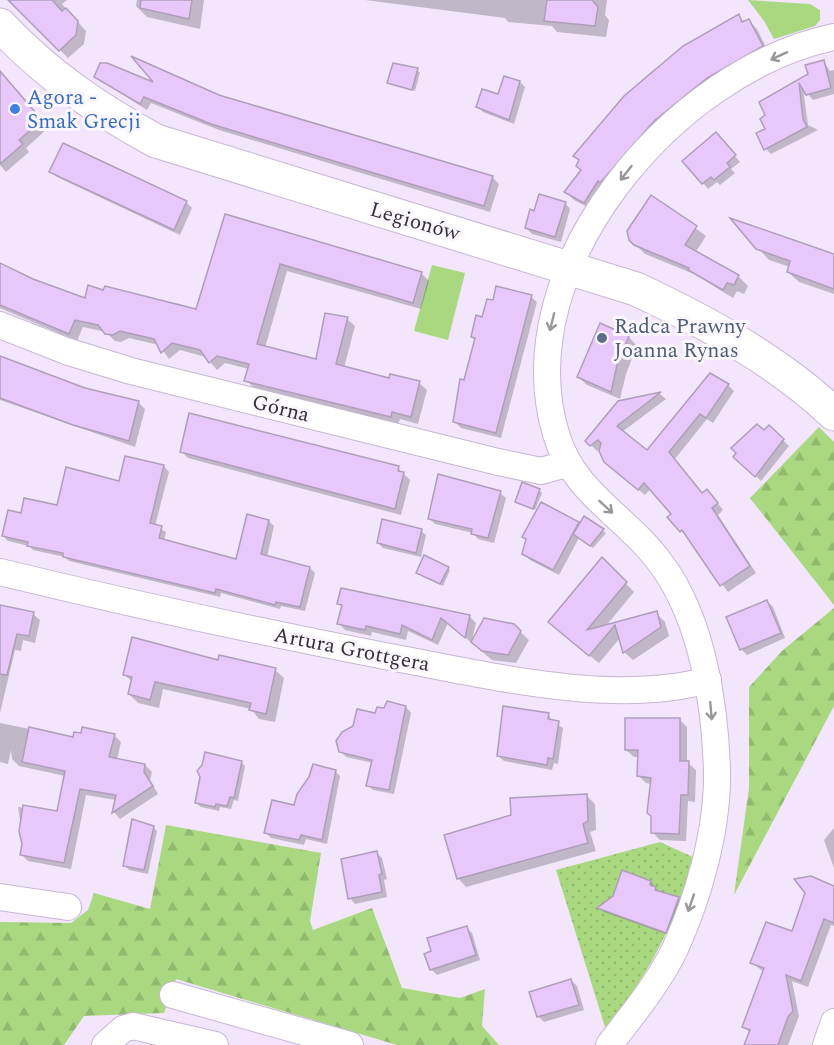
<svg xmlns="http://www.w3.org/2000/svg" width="834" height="1045" font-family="Spectral,serif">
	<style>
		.grass { fill: url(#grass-dots) }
		.forest { fill: url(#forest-firs) }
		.park { fill: #a9d880 }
		.shadow { fill: #0003 }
		.building { fill: #e8c8fa; stroke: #af9eb9; stroke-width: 1.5 }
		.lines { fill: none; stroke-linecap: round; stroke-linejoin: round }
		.minor-casing { stroke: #c7b7d3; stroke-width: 28 }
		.tertiary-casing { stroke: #c7b7d3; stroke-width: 35 }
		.minor { stroke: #fff; stroke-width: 26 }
		.tertiary { stroke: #fff; stroke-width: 33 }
		.oneway { stroke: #9a969c }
		.shop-dot { fill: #3f7fe0; stroke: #faf6fc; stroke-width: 2 }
		.service-dot { fill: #5c6f8a; stroke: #faf6fc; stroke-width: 2 }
		.labels { text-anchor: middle; stroke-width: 6; stroke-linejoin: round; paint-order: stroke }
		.shop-label { font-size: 21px; fill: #366cbe; stroke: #faf6fc; text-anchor: start }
		.street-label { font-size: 21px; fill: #342e39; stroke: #faf6fc }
		.service-label { font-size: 21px; fill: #4e5e75; stroke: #faf6fc; text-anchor: start }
	</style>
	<defs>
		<pattern id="grass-dots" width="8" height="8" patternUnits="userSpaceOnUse" patternTransform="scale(1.5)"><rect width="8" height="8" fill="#a9d880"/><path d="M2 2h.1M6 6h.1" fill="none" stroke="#92ba6f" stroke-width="1.8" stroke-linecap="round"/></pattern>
		<pattern id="forest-firs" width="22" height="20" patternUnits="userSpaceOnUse" patternTransform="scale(1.5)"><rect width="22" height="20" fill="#a9d880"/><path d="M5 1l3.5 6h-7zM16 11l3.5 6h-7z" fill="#92ba6f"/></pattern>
	</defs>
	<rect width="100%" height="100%" fill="#f2e5fc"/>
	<path class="grass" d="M660,842L693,857C675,926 649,972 606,1030L556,870Z"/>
	<g class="forest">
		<polygon points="819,427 834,442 834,605 750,498"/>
		<polygon points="834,608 834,706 734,895 749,788 749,687 782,651"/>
		<polygon points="166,825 321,853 310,921 313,930 372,908 402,988 460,998 485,989 482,1026 499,1045 397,1045 176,979 164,1013 84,1016 64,1045 0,1045 0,922 71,923 88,910 94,893 150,909"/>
	</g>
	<g class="park">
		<polygon points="748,0 810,4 820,10 820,20 815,26 774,39 764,21"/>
		<polygon points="432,265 465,273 448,340 414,331"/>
	</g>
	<g class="shadow">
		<polygon points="10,0 67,0 62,4 86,31 84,44 68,58"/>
		<polygon points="137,0 204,0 200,29 147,17 136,6"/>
		<polygon points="365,0 607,0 605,15 609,20 606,37 557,32 552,26 508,22 505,18"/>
		<polygon points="738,16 745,23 749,21 757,29 770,55 593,210 574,200 566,192 582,171 625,97 651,72 715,28"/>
		<polygon points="824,62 830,71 834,70 834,94 813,100 803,88 808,125 818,130 771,154 766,149 767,129 761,118 769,119 761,102 810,75"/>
		<polygon points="394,65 420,72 415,91 389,82"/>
		<polygon points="122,71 158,86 218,96 493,178 499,184 490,212 219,130 151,103 147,110 117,91"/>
		<polygon points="0,72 48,128 26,148 29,152 6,172 0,165"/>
		<polygon points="520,82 525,87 514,124 483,112 478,107"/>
		<polygon points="721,139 740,162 731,169 735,173 720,185 717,182 708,189 703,183"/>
		<polygon points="64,145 187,203 192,208 180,235 57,177 51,172"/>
		<polygon points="652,197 706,236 695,253 738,276 748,286 744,294 737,291 733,298 694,274 645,254 635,244"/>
		<polygon points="565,203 570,209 561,242 532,234 526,228 535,212"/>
		<polygon points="226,216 421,273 429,281 421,309 287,271 265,348 317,361 347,319 355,326 344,368 390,380 419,383 427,390 418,424 400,419 398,424 254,388 246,380 249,369 225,363 217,370 206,357 180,350 169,359 159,345 129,338 121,342 115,341 106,332 83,327 77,341 0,308 0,264 33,281 86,300 197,311"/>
		<polygon points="758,248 834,256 834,294 799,282 788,272 790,267 769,260"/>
		<polygon points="531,297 537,302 501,438 461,428 455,422 476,341 472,337 494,302"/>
		<polygon points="601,325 629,337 637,346 626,374 620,399 587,385 578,377"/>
		<polygon points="0,357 85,390 138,402 145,409 135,447 0,400"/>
		<polygon points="728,385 734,391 713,423 707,419 674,460 703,494 713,497 723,510 718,515 756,573 728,592 651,488 645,495 612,469 600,449 597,451 587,441 619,402 660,394 666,399 622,432 647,452"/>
		<polygon points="769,427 789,446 761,481 735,456"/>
		<polygon points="181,451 398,468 410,480 401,515 188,458"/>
		<polygon points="164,466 169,472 155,526 166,532 164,541 237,561 269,521 274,526 267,557 310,568 315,573 305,611 281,606 280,609 221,593 220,597 69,561 65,557 33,550 29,546 8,541 3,536 22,514 58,507"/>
		<polygon points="539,490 542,493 535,510 516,501"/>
		<polygon points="500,493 506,498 494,543 478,539 473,533 435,524 430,519"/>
		<polygon points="584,518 606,533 593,548 579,538 559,575 530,560 524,554 578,523 580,525"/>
		<polygon points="421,531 426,535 421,557 383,548 378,543"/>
		<polygon points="602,559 634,592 605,627 656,613 665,622 669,636 633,660 624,652 620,638 599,663 559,631"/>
		<polygon points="448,568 450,570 443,586 420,575"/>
		<polygon points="342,589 470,617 476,623 472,640 514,626 529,640 516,663 492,660 448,623 438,645 408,631 406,640 372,632 371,636 345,630 339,623 343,607 339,603"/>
		<polygon points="767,601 773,607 785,638 747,655 741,649"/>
		<polygon points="0,605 33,614 40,620 35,643 23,640 21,651 15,650 0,713"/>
		<polygon points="275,670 284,678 275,722 259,719 251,709 163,689 159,708 138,703 129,694 132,682 125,675"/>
		<polygon points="406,707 411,713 394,794 373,790 368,785 373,763 346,757 340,751 377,715"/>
		<polygon points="548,714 553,722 563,728 558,764 554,763 552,770 504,761 498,756"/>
		<polygon points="680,720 687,727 687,762 696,770 695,802 688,801 686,841 660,840 652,832 652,784 646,783 639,776 639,757 634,757 626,750"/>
		<polygon points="0,723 74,738 114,735 121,742 117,760 145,765 152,772 150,780 158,794 120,819 114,812 116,800 86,795 71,869 28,861 21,854 25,837 22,834 18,807 58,813 65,776 19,766 12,759 11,750 8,764 0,762"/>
		<polygon points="241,762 245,766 238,801 234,800 231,809 220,807 219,811 201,807 196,803"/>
		<polygon points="335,771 340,776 327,844 306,839 304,845 271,838 266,833"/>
		<polygon points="586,795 595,804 596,830 590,832 596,851 466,887 458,878"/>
		<polygon points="153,827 157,831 148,874 129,870 125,866"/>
		<polygon points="834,828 834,868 824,840"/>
		<polygon points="377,853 382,858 387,879 384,880 387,897 355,904 350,898"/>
		<polygon points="651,882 659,892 678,898 683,903 671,936 604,912 600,908"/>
		<polygon points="834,888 834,926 831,925 808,987 792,981 799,1016 788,1045 751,1045 750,1033 744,1027 764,972 752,963 793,933"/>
		<polygon points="466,928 472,933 480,960 437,975 431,969"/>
		<polygon points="571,980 577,986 584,1010 544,1022 538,1016"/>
	</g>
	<g class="building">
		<polygon points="8,0 52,0 62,11 66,8 78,21 76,35 59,51"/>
		<polygon points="141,0 192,0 189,19 140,8"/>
		<polygon points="547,0 592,0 598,7 595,26 544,21"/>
		<polygon points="739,14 742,22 749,19 763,46 707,78 654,121 600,183 598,181 584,203 564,192 581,170 576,166 579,160 573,156 624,96 683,46"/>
		<polygon points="131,56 219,95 493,176 484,206 211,124 144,97 140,104 94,77 100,63 107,63 153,82"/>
		<polygon points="824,60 831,88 806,95 799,83 803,119 807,127 764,150 756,133 765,129 760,119 765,115 759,102 808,74 805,65"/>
		<polygon points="393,63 418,68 412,90 387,83"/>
		<polygon points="0,71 42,120 19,140 23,144 0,164"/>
		<polygon points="504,76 520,81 509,120 476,107 482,89 498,94"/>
		<polygon points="716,132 736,155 727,163 730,167 714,180 711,177 702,184 682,161"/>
		<polygon points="63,143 187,201 174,230 49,172"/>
		<polygon points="539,194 566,202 555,237 525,228 530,209 534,211"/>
		<polygon points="651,195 697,226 685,245 739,275 734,285 727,283 723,290 688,270 689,268 634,245 629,240 627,231"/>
		<polygon points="225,214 422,272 413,303 280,264 257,344 316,359 325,313 348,317 336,364 389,378 390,374 420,381 411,417 392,412 391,417 244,381 249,364 217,356 209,363 200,350 172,343 161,353 154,339 120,331 113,335 105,334 98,325 75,320 69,334 0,305 0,263 33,279 85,298 88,285 103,290 105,286 196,309"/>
		<polygon points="730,218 834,254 834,289 787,272 790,261 756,249"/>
		<polygon points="496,286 532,295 496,433 453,422 460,379 464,380 475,338 471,337 476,315 482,317 487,299 493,300"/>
		<polygon points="600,323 629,336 617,365 611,392 577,377"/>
		<polygon points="0,356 85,388 139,401 129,441 73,425 0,398"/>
		<polygon points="710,373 729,384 706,418 700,414 669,452 702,493 707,489 718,503 712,508 750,566 720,586 682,530 680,532 667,517 671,514 644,483 638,490 604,462 599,451 601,443 598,440 590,446 585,441 618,401 661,392 617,426 647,450"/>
		<polygon points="189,413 399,466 398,471 404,472 395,509 180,452"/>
		<polygon points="757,424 764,430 769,425 784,439 755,477 733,457 736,453 731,448"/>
		<polygon points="125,456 164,465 150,523 162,526 159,538 236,559 247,514 269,520 261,554 310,567 300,607 276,602 275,605 216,589 215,593 63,557 63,553 27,546 28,542 2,536 8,510 21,513 24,498 57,505 66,467 119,481"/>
		<polygon points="438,474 501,491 488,538 471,534 472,529 428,519"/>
		<polygon points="522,482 540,489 533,509 515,502"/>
		<polygon points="541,502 579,522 553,570 522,554 526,539 522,537"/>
		<polygon points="584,516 604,529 590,546 573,534"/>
		<polygon points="382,519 422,529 416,553 377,543"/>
		<polygon points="424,555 449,567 440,584 416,573"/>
		<polygon points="602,557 627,582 587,630 657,611 661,627 623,653 615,625 589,656 548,622"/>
		<polygon points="341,588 470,615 465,638 441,618 432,640 402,625 400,634 366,626 365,630 337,624 342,605 337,604"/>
		<polygon points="767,600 781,633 740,650 726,617"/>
		<polygon points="0,605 34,612 29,636 17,634 7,675 0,674"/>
		<polygon points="484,618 514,624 521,631 508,655 482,651 471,642"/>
		<polygon points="132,637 218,660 219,655 276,668 266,714 249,710 251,703 155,682 150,700 128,694 132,677 123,675"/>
		<polygon points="387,701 406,706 389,790 366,786 372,760 339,752 336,741 342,732 353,726 357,709 375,713 377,707 384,708"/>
		<polygon points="503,706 549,713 548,719 559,721 553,759 548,758 547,765 497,756"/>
		<polygon points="625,718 680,718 680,761 689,761 688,795 681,795 679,834 651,833 651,816 647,813 651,778 637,776 638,750 625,750"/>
		<polygon points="29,727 73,737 74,732 81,733 82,727 115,734 109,757 145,764 144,772 153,786 112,813 116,795 80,789 64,863 20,855 22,844 19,831 23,805 57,811 65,771 22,762"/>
		<polygon points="205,752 242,761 234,798 230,797 227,806 216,804 215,807 195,803 200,777 197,771 202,765"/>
		<polygon points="313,764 336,770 322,840 301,835 299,840 264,833 272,800 294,805 297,794 309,777"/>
		<polygon points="587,794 588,821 583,824 588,843 457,879 444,835 511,815 510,798"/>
		<polygon points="132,819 154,826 144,870 123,866"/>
		<polygon points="377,851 382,874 379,875 382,892 348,899 341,859"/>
		<polygon points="622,870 651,881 650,885 656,887 655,890 679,897 666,933 597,908 613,896"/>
		<polygon points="811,876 834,886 834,923 824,919 801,981 786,975 793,1011 788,1017 778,1045 744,1045 750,1030 742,1027 764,968 750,963 766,922 792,931 805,893 794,879"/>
		<polygon points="467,926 476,955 430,970 424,954 431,951 427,938"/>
		<polygon points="571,979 579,1005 537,1017 529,992"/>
	</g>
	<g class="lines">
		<g class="minor-casing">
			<g id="minor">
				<polyline points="0,325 66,351 131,371 498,462 541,471 566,464"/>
				<path d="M0,572C128,603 256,631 385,656C483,674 611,707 708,680"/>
				<polyline points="0,897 68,907"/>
				<polyline points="173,995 350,1045"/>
				<polyline points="105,1045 123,1029 133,1026 215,1045"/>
				<path d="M609,1045C633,1014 658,984 675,949C698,898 717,833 717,776C716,709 703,621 662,565C627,516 574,495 556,434C506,267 675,70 834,37"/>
				<polyline points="826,1045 834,1022"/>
			</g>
		</g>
		<g class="tertiary-casing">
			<path id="tertiary" d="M0,25C46,74 97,109 156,141L636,289C706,322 777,360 834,414"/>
		</g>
		<use href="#minor" class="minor"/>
		<use href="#tertiary" class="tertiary"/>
	</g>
	<defs><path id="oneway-shaft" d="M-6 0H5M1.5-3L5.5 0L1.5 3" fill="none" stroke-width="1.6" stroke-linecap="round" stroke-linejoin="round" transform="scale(1.5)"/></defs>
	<g class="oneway">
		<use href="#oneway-shaft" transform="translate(779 56) rotate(155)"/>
		<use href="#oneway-shaft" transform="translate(626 173) rotate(128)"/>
		<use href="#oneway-shaft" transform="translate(552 322) rotate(104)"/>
		<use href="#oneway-shaft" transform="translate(606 507) rotate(43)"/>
		<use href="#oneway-shaft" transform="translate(711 711) rotate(85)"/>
		<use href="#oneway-shaft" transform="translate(691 903) rotate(109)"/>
	</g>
	<circle class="shop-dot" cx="15" cy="109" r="6"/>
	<circle class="service-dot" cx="602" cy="338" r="6"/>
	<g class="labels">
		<g class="shop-label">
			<text x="27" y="104">Agora -<tspan x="27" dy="24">Smak Grecji</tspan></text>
		</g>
		<g class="street-label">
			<text transform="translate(415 221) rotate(16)" y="7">Legionów</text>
			<text transform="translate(281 408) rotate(14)" y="7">Górna</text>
			<text transform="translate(352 649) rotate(11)" y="7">Artura Grottgera</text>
		</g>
		<g class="service-label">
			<text x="614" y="333">Radca Prawny<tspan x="614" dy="24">Joanna Rynas</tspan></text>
		</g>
	</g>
</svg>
